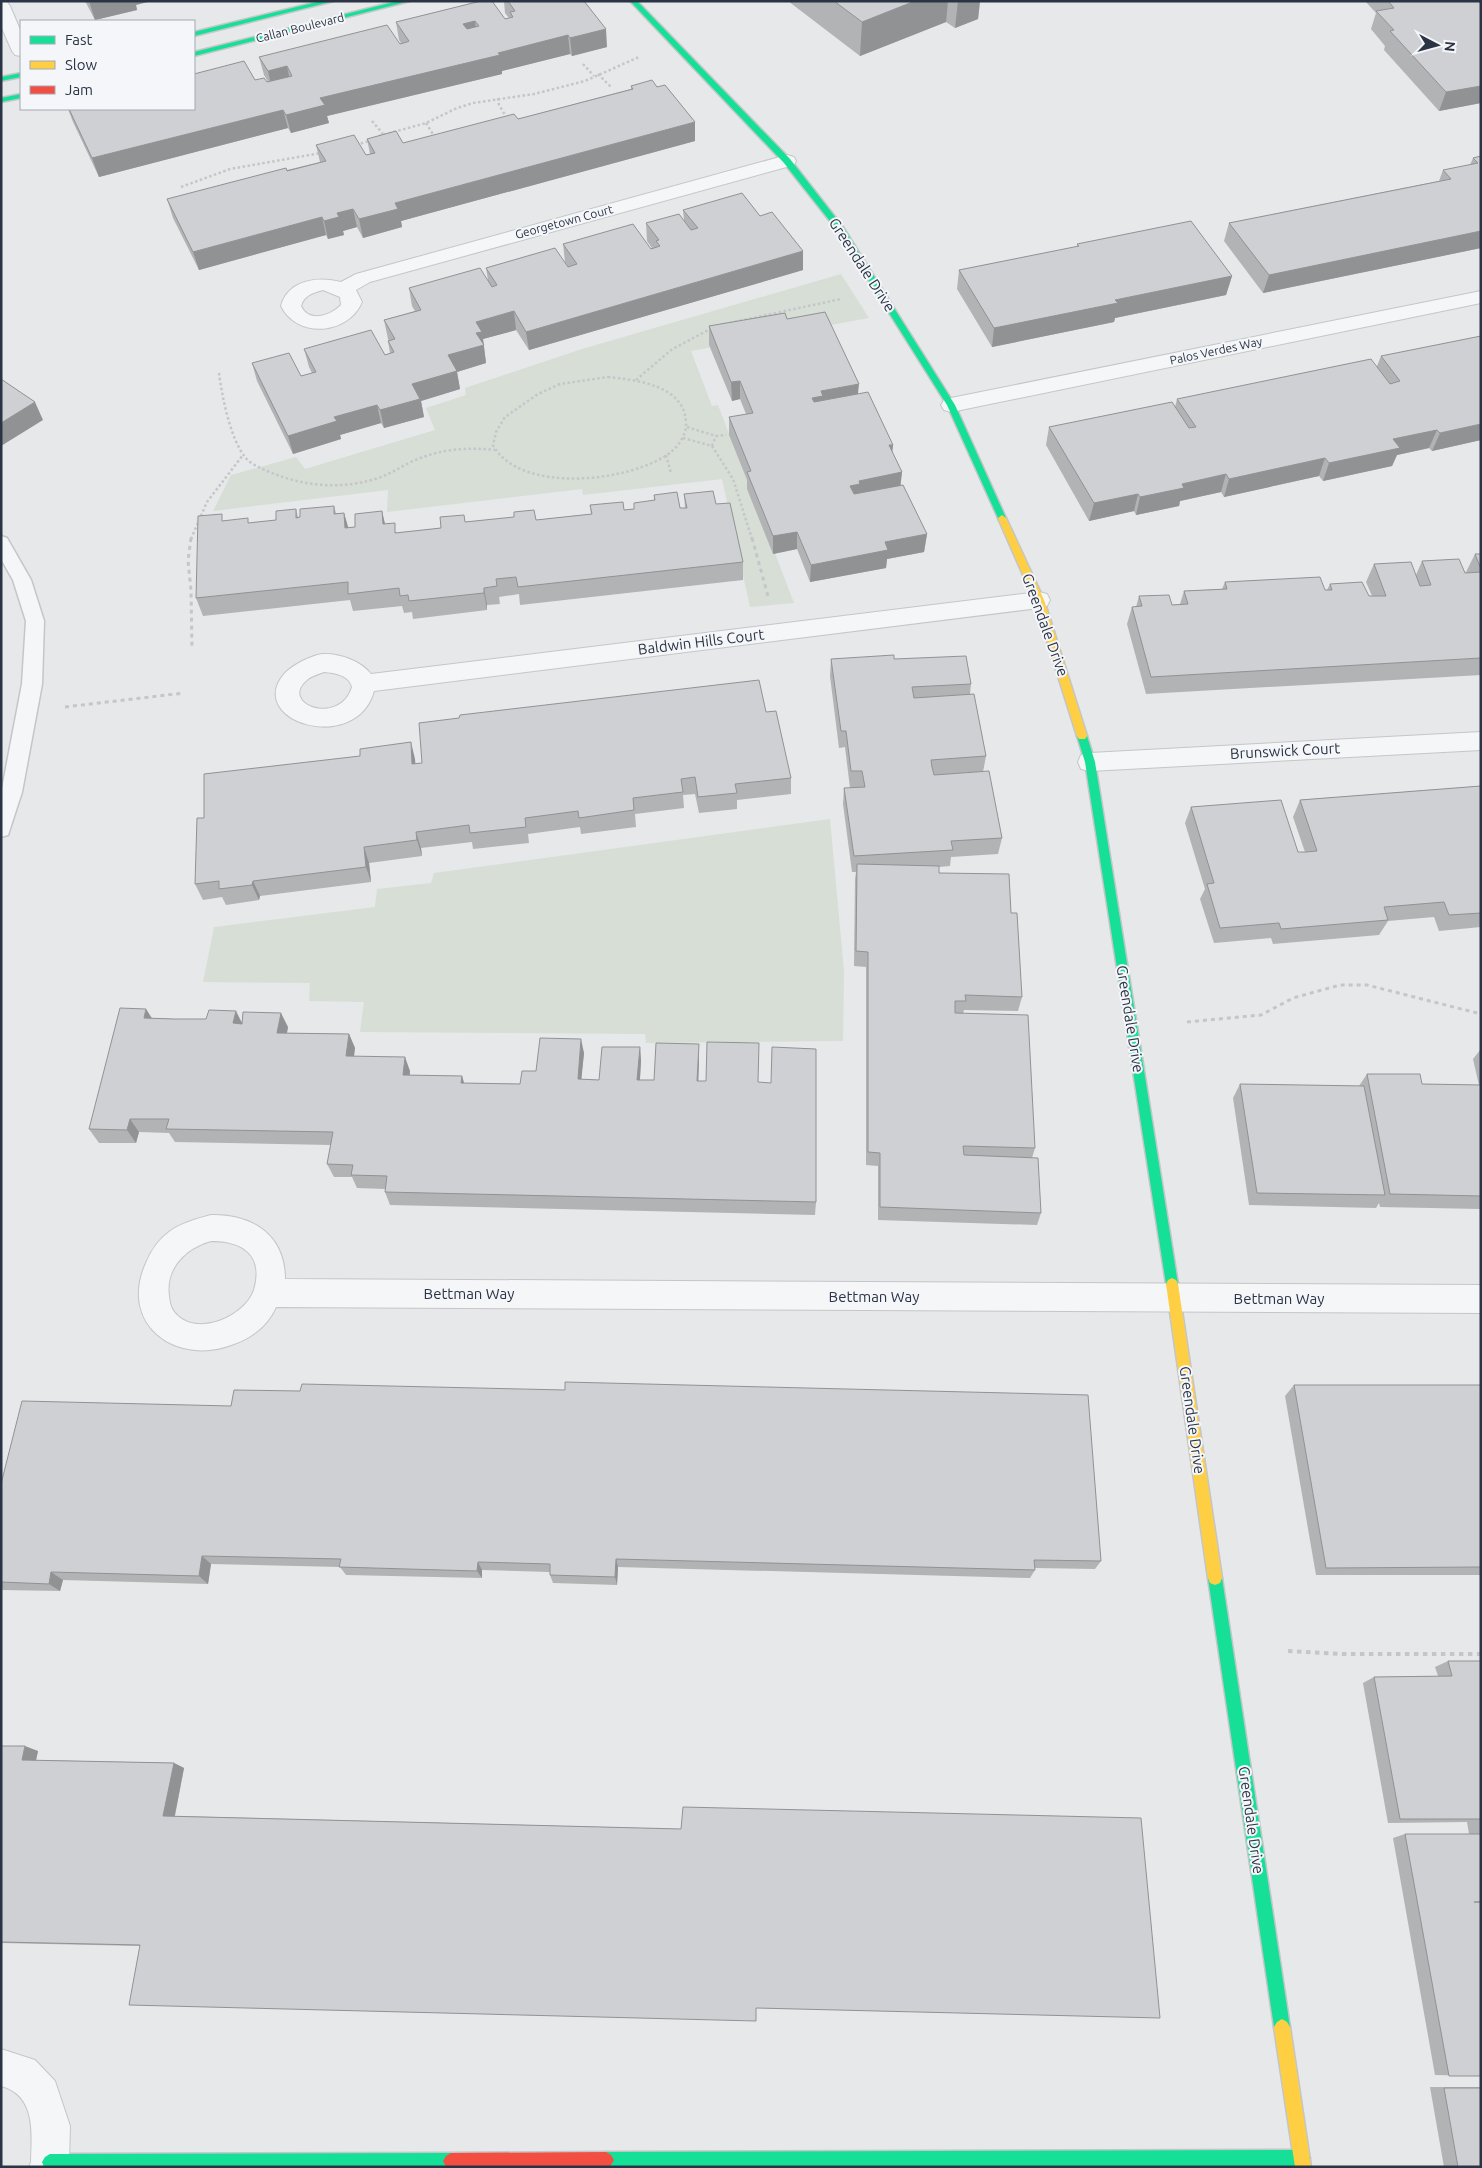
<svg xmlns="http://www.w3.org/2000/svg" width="1482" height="2168" font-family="Ubuntu,sans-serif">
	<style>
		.green { fill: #d6ded6 }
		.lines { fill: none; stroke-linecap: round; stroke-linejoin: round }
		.lane-casing { stroke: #c4c6c8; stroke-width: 3 }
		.street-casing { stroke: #c4c6c8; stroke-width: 2 }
		.fast-casing { stroke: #c4c6c8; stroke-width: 3 }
		.slow-casing { stroke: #c4c6c8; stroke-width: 3 }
		.jam-casing { stroke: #c4c6c8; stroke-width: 3 }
		.path-far2 { stroke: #c5c6ca; stroke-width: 2.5; stroke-dasharray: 2.5 2.5; stroke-linecap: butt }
		.path-far1 { stroke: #c5c6ca; stroke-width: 3; stroke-dasharray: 4 4; stroke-linecap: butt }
		.path { stroke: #c5c6ca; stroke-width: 4; stroke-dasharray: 4.5 4.5; stroke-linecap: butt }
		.lane { fill: #f5f6f7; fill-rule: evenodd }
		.street { fill: #f5f6f7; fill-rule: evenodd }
		.fast { fill: #16e098; fill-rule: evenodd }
		.slow { fill: #ffcf43; fill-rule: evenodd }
		.jam { fill: #f24e42; fill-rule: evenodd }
		.wall { fill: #b1b3b5 }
		.shaded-wall { fill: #909294 }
		.building { fill: #ced0d3; stroke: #909294; fill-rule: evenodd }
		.labels { text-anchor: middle; stroke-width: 4; stroke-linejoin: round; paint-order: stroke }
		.far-street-label { font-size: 12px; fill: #2b3445; stroke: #f4f6f9 }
		.street-label { font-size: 15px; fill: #2b3445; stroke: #f4f6f9 }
	</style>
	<rect width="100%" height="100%" fill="#e6e8ea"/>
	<g class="green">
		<polygon points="841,274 869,318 691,351 712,406 718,405 794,603 750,607 722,479 583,495 582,489 387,512 388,490 213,511 231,475 296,457 305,469 435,430 426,408 466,395 465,388 582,349"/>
		<polygon points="830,819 844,971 843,1041 646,1043 645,1034 360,1032 364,1002 309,1001 310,983 203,982 214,927 375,907 377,889 431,883 434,873"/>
	</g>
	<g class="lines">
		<g class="lane-casing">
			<polygon id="lane" points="1,536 7,538 31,580 44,621 42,684 22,792 8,835 1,837 1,794 22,684 26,621 13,580 1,559"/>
		</g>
		<g class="street-casing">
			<g id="street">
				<polygon points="1,1 7,2 10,6 21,32 21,56 15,55 12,51 1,26"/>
				<path d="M787,155L794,157L796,161L794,165L370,282L356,290L362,302C348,335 297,339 281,306C288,280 318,276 341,282L356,274ZM323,290L340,297L341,305C330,316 309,323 301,306C304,295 313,293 323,290Z"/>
				<polygon points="1481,291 1481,303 951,412 944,410 941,405 944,400 951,398"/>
				<path d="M1039,592L1047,594L1050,600L1047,606L1039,608L374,691C356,756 243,721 285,673C293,665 310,656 322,654C339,653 361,661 371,674ZM324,672C335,673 349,675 352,687C340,727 278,704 307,680C311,676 319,674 324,672Z"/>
				<polygon points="1481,732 1481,750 1090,771 1081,769 1078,762 1081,755 1090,753"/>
				<path d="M211,1215C252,1214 285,1235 285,1279L1481,1285V1313L276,1307C268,1325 253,1337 234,1344C177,1367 118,1325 146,1263C151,1251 158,1240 169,1232C181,1223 196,1219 211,1215ZM211,1241C243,1241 264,1255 254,1290C245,1316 200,1336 178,1316C171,1310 170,1304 169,1296C165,1268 186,1248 211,1241Z"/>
				<path d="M1,2049L35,2060L55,2081L70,2126L69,2162L67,2167H29L31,2162C32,2133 36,2095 1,2086Z"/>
			</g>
		</g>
		<g class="fast-casing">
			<g id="fast">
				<polygon points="321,1 334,1 194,36 194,32"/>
				<polygon points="398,1 410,1 194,56 194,52"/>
				<polygon points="630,1 637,1 790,159 843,227 955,405 1006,518 1005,520 999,520 998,518 947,405 837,230 784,163"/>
				<polygon points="21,73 21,77 1,81 1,77"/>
				<polygon points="21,94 21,98 1,102 1,98"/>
				<polygon points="1082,732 1087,736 1095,762 1178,1284 1176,1288 1172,1290 1168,1288 1166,1284 1085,762 1077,736"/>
				<polygon points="1215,1571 1220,1573 1222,1578 1290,2027 1287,2032 1282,2035 1277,2032 1274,2027 1208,1578 1210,1573"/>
				<polygon points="1302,2150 1307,2153 1310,2158 1307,2163 1302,2166 604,2167 601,2165 598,2160 601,2155 606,2152"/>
				<polygon points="451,2153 456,2156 459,2161 456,2167 44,2167 42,2162 45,2157 50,2154"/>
			</g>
		</g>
		<g class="slow-casing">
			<g id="slow">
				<polygon points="1002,515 1006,518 1044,600 1087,736 1085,739 1079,739 1077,736 1034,600 998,518"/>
				<polygon points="1172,1278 1176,1280 1178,1284 1222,1578 1220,1583 1215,1585 1210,1583 1208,1578 1166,1284 1168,1280"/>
				<polygon points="1282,2019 1287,2022 1290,2027 1311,2167 1295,2167 1274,2027 1277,2022"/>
			</g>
		</g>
		<g class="jam-casing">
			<polygon id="jam" points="606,2152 611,2155 614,2160 611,2165 608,2167 446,2167 443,2161 446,2156 451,2153"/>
		</g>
		<g class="path-far2">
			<polyline points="583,64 594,76"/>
			<polyline points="598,74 611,87"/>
			<polyline points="498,98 499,105 505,115"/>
			<polyline points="372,121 383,134"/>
			<polyline points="426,123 434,136"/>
			<polyline points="379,136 426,123 457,108 473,103 534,94 585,81 639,57"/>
			<polyline points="356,145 369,141"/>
			<polyline points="181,187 230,169 321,153"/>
			<polyline points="720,325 841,299"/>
			<path d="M219,373C222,396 230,438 245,457C250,464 259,467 267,471C302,486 338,490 375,479C389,475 400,467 413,461C440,449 466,447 495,450"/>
			<path d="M608,377C636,380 685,385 686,423C687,434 679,445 671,452C633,482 519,495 493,445L496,432L505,417L538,394L560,384Z"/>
			<polyline points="636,380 671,350 712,328"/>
			<polyline points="687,427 716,436 726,435"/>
			<polyline points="683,438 712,446 733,479 752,539"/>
			<polyline points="712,446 716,436"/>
			<polyline points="666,455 671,473"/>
			<polyline points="191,539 207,502 243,455"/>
		</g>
		<g class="path-far1">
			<polyline points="191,538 188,561 191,590 192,649"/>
			<polyline points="752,538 768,596"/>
			<polyline points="65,707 184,693"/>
			<polyline points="1187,1022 1261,1015 1293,998 1340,985 1367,985 1481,1014"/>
		</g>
		<polyline class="path" points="1288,1651 1343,1654 1481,1654"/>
		<use href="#lane" class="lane"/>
		<use href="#street" class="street"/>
		<use href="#fast" class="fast"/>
		<use href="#slow" class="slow"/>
		<use href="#jam" class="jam"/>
	</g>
	<g class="wall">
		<polygon points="85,1 151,1 136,5 137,10 95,20"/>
		<polygon points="504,1 584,1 607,47 572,56 570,54 502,71 502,74 327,116 329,123 291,133 288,128 99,177 73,122 68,109 194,109 255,80 268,82 264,75 259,57 400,44 401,43 399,40 396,22 505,19 509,18 505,13"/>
		<polygon points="788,1 980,1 978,19 955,28 946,22 860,56"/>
		<polygon points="1365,1 1481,1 1481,103 1439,111 1384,50 1385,46 1371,29 1376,13"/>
		<polygon points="631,86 657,87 695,122 695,141 401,221 402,227 363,238 357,227 343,231 344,235 328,239 326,235 199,270 173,218 167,199 320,162 316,145 366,155 370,154 367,139 403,143 518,119 631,89"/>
		<polygon points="1481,156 1481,248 1263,293 1224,241 1229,223 1439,181 1443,170 1470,165 1473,158"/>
		<polygon points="683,210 803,270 529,350 516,330 483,339 486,363 457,372 460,389 421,401 424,417 384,428 381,423 340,435 341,439 293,454 257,381 252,363 301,376 312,373 309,367 304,349 385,355 390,353 388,341 389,341 388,339 384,320 415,311 412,306 409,288 488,280 486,268 568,267 565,262 563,244 652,248 647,241 646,223 684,220"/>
		<polygon points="1077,244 1232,276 1226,295 1115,318 1114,322 992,347 957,289 959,270 1077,247"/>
		<polygon points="787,319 858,394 893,445 892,453 902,472 900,486 927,534 924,552 887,559 886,568 810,582 797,549 773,554 747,489 747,480 729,435 729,417 746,414 740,399 732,401 709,345 709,326"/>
		<polygon points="1381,356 1481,440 1432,451 1429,448 1397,455 1392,466 1323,481 1319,476 1224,497 1221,492 1180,501 1179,506 1136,515 1134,511 1089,521 1046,445 1049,427 1175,407 1177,399 1377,366"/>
		<polygon points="684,494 716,504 743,562 743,580 520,605 519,594 499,597 500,604 487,605 487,610 413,619 412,612 404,613 402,606 353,611 350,600 203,616 196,598 224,521 249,523 276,520 296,509 298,517 334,506 336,513 344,513 348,528 355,527 382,511 385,524 397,533 441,528 465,522 536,520 591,514 590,505 624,510 634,509 654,500 654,495 680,508 685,508"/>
		<polygon points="1475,554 1481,554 1481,675 1146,694 1127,624 1132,607 1136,607 1139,596 1172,605 1180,604 1184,591 1222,589 1225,582 1325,590 1327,590 1330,584 1369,596 1372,596 1366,582 1374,564 1416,575 1422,561 1467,573 1466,572"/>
		<polygon points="831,659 894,659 971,684 970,694 986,756 983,772 1002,838 998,854 951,857 950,866 939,867 939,873 1011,913 1022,997 1018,1011 964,1010 963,1014 1035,1148 1032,1158 1041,1213 1037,1225 878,1220 878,1166 866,1165 866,967 854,966 855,879 856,872 852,872 843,804 844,788 850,788 845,747 839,748 830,676"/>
		<polygon points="766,712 791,778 791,794 737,800 737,809 699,813 695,794 683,795 684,808 635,814 636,827 581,834 580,827 528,834 529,843 473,849 472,842 421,848 422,856 369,863 371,882 260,896 259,900 226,905 222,897 203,900 195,884 204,818 415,759 415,764"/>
		<polygon points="1481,786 1481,927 1439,931 1434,917 1388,921 1379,935 1273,944 1271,938 1214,943 1200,899 1205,889 1185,823 1191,807 1298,852 1305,852 1293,817 1300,800"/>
		<polygon points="152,1018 242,1022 288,1027 287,1033 349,1034 355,1048 354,1056 410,1071 410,1075 462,1076 464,1083 520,1084 536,1071 584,1053 581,1079 599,1080 640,1047 641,1061 640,1080 654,1080 699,1058 698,1081 758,1082 816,1202 815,1215 390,1205 385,1192 385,1189 357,1188 352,1177 334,1177 327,1164 331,1145 175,1142 169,1133 139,1132 136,1143 99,1143 89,1129"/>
		<polygon points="1481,1049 1481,1209 1380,1207 1379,1203 1376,1208 1249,1205 1233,1098 1240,1084 1359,1086 1367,1074 1422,1084 1479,1085 1473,1059"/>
		<polygon points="1294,1385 1481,1385 1481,1575 1316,1575 1285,1396"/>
		<polygon points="1,1484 1101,1561 1095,1569 1035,1568 1035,1570 1030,1578 618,1567 617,1585 553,1583 550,1575 550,1572 482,1570 482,1578 346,1575 340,1567 211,1564 208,1584 63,1580 60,1591 1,1590"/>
		<polygon points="1448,1661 1481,1661 1481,2076 1435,2075 1393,1838 1405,1834 1469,1834 1467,1822 1388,1823 1363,1683 1374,1677 1438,1676 1435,1667"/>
		<polygon points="1,1746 38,1751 36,1760 174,1763 184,1768 175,1816 681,1829 1141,1818 140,1946 1,1943"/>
		<polygon points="1430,2087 1481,2087 1481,2167 1444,2167"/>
	</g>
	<g class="shaded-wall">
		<polygon points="89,1 151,1 136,5 137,10 95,20"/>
		<polygon points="915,1 948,1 946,22 860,56 862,22"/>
		<polygon points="958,1 980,1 978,19 955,28"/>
		<polygon points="475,21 477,40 466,43 463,24"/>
		<polygon points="606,29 607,47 572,56 570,38"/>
		<polygon points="568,35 570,54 502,71 502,74 327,116 329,123 291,133 286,115 320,98"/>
		<polygon points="287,66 291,85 272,89 268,71"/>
		<polygon points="1481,86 1481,103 1439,111 1446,92"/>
		<polygon points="283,110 288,128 99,177 92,158"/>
		<polygon points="695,122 695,141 401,221 402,227 363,238 359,219 395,203"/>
		<polygon points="353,209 357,227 343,231 344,235 328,239 324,221 337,213"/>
		<polygon points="322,217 326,235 199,270 193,252"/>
		<polygon points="1481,231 1481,248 1263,293 1269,275"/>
		<polygon points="803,251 803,270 529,350 526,332"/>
		<polygon points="1232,276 1226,295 1115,318 1114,322 992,347 994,328 1115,300"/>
		<polygon points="514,311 516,330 483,339 486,363 457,372 460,389 421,401 424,417 384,428 380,410 476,333 476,322"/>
		<polygon points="740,381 740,399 732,401 731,382"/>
		<polygon points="859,384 857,402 812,416 812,398 821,391"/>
		<polygon points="35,402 43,420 1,446 1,423"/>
		<polygon points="377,405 381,423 340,435 341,439 293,454 288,436 334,417"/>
		<polygon points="1481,424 1481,440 1432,451 1440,433"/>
		<polygon points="1437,430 1429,448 1397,455 1392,466 1323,481 1329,463 1393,439"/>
		<polygon points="889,445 893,445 891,463"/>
		<polygon points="1325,458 1319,476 1224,497 1229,479"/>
		<polygon points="902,472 900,490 859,502 850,486 859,481"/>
		<polygon points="1226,474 1221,492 1180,501 1179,506 1136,515 1140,497 1182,484"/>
		<polygon points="1138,494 1134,511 1089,521 1094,503"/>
		<polygon points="382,511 386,529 383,524"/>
		<polygon points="344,513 349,530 345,528"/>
		<polygon points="797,532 797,549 773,554 773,536"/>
		<polygon points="927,534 924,552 887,559 886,568 810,582 811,565 885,542"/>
		<polygon points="484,588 487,605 487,610 484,593"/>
		<polygon points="411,742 415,759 417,781 412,764"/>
		<polygon points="416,832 421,848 422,856 417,840"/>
		<polygon points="364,847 369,863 371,882 366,867"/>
		<polygon points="253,881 260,896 259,900 252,885"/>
		<polygon points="146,1009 155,1023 144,1018"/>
		<polygon points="236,1011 243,1025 233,1023"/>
		<polygon points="281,1013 288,1027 284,1047 277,1033"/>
		<polygon points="349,1034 355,1048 352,1070 346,1056"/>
		<polygon points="581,1039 584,1053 580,1093 578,1079"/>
		<polygon points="699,1044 699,1058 698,1095 697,1081"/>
		<polygon points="640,1047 641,1061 639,1093 637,1080"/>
		<polygon points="405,1057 410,1071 408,1089 403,1075"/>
		<polygon points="462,1076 466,1090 461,1083"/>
		<polygon points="130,1119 139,1132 136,1143 127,1130"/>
		<polygon points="202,1556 211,1564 208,1584 199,1576"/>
		<polygon points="616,1559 618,1567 617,1585 615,1577"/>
		<polygon points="478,1562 482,1570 482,1578 477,1571"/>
		<polygon points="51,1572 63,1580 60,1591 49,1584"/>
		<polygon points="25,1746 38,1751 35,1765 22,1760"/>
		<polygon points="174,1763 184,1768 174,1819 163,1816"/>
	</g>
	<g class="building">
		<path d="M481,1H492L505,19L513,17L510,12L515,11L508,1H584L606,29L570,38L568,35L498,53L500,55L320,98L325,105L286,115L283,110L92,158L69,109H194V74L244,61L255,80L264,78L267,82L292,76L287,66L268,71L259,57L387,25L400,44L407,42L409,41L396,22ZM475,21L479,26L467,29L463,24Z"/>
		<polygon points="834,1 915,1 862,22"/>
		<polygon points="1388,1 1478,1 1481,4 1481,86 1446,92 1390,31 1394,30 1376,11 1394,8"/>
		<polygon points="652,80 657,87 665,85 695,122 395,203 398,209 359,219 353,209 337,213 339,217 324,221 322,217 193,252 167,199 286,168 287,171 326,161 316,145 354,135 366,155 375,153 367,139 396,131 403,143 514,114 518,119 633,89 631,86"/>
		<polygon points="1481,156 1481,231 1269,275 1229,223 1451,179 1443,170 1478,163 1473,158"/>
		<polygon points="742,193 760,216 772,212 803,251 526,332 514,311 476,322 482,332 476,333 484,345 448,355 457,371 412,384 420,399 380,410 377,405 334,417 337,421 288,436 252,363 289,353 301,376 312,373 316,372 304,349 371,330 385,355 394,352 388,341 395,339 384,320 421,310 409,288 480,268 492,287 497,285 486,268 555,248 568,267 577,264 563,244 633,224 651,249 660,246 656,241 659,240 646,223 679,214 691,230 698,228 683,210"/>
		<polygon points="1191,221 1232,276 1115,300 1118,303 994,328 959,270 1079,246 1077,244"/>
		<polygon points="825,312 859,384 821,391 823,396 812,398 814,402 868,392 893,445 889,445 902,472 859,481 860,484 850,486 854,494 903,485 927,534 885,542 888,550 811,565 797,532 773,536 747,472 751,471 729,417 753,413 740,381 731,382 709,326 785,313 787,319"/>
		<polygon points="1481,336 1481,424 1440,433 1437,430 1393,439 1400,448 1329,463 1325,458 1229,479 1226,474 1182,484 1184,488 1140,497 1138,494 1094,503 1049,427 1172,402 1189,428 1196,427 1177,399 1371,359 1390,384 1400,381 1381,356"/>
		<polygon points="1,379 35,402 1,423"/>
		<polygon points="713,491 716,504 730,503 743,562 518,587 516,577 496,579 497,586 484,588 484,593 409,601 408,595 400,596 399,588 348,594 348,582 196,598 198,516 222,514 222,521 248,518 248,523 276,520 276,511 296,509 296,518 300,517 300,509 334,506 334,514 344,513 345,528 355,527 355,514 382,511 383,524 395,523 395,533 441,528 440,517 464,515 465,522 514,517 514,512 534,510 536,520 592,514 590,505 623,502 624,510 634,509 634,503 655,500 654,495 677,492 680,508 687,508 684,494"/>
		<polygon points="1475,554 1481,554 1481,569"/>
		<polygon points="1459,559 1465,573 1481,572 1481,658 1151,677 1132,607 1142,606 1139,596 1169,595 1172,605 1188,604 1184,591 1227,589 1225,582 1320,577 1325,590 1332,590 1330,584 1362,582 1369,596 1386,596 1374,564 1411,562 1420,586 1431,585 1422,561"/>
		<polygon points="894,655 894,659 966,656 971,684 912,687 914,698 974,694 986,756 931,760 932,767 934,775 989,771 1002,838 951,841 953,850 854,856 844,788 865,787 862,771 851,771 846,731 841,731 831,659"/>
		<polygon points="759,680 766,712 776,711 791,778 735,784 737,793 698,797 695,777 681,779 683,792 633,798 634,810 579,818 578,811 525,818 526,827 470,833 469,825 416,832 417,840 364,847 366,867 253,881 252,885 219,889 219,881 195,884 197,818 204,818 204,774 360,756 360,749 411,742 412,764 422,763 419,723 459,718 460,715"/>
		<polygon points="1481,786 1481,913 1449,915 1444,902 1384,907 1388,920 1281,929 1279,923 1220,928 1207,884 1214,883 1191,807 1281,800 1298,852 1306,852 1317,851 1300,800"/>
		<polygon points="857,864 939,866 939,873 1009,874 1011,913 1017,913 1022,997 965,995 966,1001 955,1001 955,1013 1028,1015 1035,1148 963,1146 964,1155 1038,1158 1041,1213 880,1207 880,1153 868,1152 868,952 856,951"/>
		<polygon points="120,1008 146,1009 144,1018 174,1019 206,1019 209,1010 236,1011 233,1023 242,1024 243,1012 281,1013 277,1033 349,1034 346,1056 405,1057 403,1075 462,1076 461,1083 520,1084 522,1071 536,1071 540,1038 581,1039 578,1079 599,1080 602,1047 640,1047 637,1080 654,1080 656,1043 699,1044 697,1081 706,1081 707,1042 759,1043 758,1082 771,1083 772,1047 816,1049 816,1202 385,1192 387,1176 351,1175 353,1165 327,1164 333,1132 166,1129 169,1119 130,1119 127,1130 89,1129"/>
		<polygon points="1367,1074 1420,1074 1422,1084 1481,1085 1481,1196 1390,1194"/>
		<polygon points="1240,1084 1364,1086 1385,1195 1257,1193"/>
		<polygon points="565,1382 1088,1395 1101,1561 1034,1560 1035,1570 616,1559 615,1577 550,1575 550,1564 478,1562 477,1571 339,1567 341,1559 202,1556 199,1576 51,1572 49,1584 1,1582 1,1484 22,1401 231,1406 234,1390 300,1391 302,1384 565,1390"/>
		<polygon points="1294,1385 1481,1385 1481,1567 1326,1568"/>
		<polygon points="1448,1661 1481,1661 1481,1821 1480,1819 1400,1819 1374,1677 1452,1676"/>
		<polygon points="1,1746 25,1746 22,1760 174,1763 163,1816 681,1829 683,1807 1141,1818 1160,2018 756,2008 756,2021 129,2005 140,1945 1,1942"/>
		<polygon points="1405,1834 1481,1834 1481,1902 1474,1902 1481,1902 1481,2076 1449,2076"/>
		<polygon points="1444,2088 1481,2088 1481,2167 1458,2167"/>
	</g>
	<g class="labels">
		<g class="far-street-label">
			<text transform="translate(300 28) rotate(-14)" y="4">Callan Boulevard</text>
			<text transform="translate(564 222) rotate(-15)" y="4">Georgetown Court</text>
			<text transform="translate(1216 351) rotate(-12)" y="4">Palos Verdes Way</text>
		</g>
		<g class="street-label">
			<text transform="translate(862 265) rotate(57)" y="5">Greendale Drive</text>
			<text transform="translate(1045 625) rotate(70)" y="5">Greendale Drive</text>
			<text transform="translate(701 642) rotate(-7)" y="5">Baldwin Hills Court</text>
			<text transform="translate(1285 751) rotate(-3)" y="5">Brunswick Court</text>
			<text transform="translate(1130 1019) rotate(81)" y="5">Greendale Drive</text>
			<text x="469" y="1299">Bettman Way</text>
			<text x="874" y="1302">Bettman Way</text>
			<text x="1279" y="1304">Bettman Way</text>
			<text transform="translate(1192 1420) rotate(82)" y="5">Greendale Drive</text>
			<text transform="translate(1251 1820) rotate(82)" y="5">Greendale Drive</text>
		</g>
	</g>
	<rect width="1482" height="2168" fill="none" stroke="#2b3445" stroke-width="5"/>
	<rect x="20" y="20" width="175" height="90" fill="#f4f6f9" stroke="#a4a8b1"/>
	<rect x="30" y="36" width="25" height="8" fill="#16e098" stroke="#a4a8b1"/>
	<text x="65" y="45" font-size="15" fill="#2b3445">Fast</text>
	<rect x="30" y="61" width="25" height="8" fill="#ffcf43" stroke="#a4a8b1"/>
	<text x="65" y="70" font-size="15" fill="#2b3445">Slow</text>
	<rect x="30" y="86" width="25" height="8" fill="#f24e42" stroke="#a4a8b1"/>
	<text x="65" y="95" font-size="15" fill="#2b3445">Jam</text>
	<g transform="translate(1437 45) rotate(96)" stroke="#f4f6f9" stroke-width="4" paint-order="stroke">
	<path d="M0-4L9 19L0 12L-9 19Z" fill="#2b3445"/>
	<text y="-8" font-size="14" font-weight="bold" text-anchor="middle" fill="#2b3445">N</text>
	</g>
</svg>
